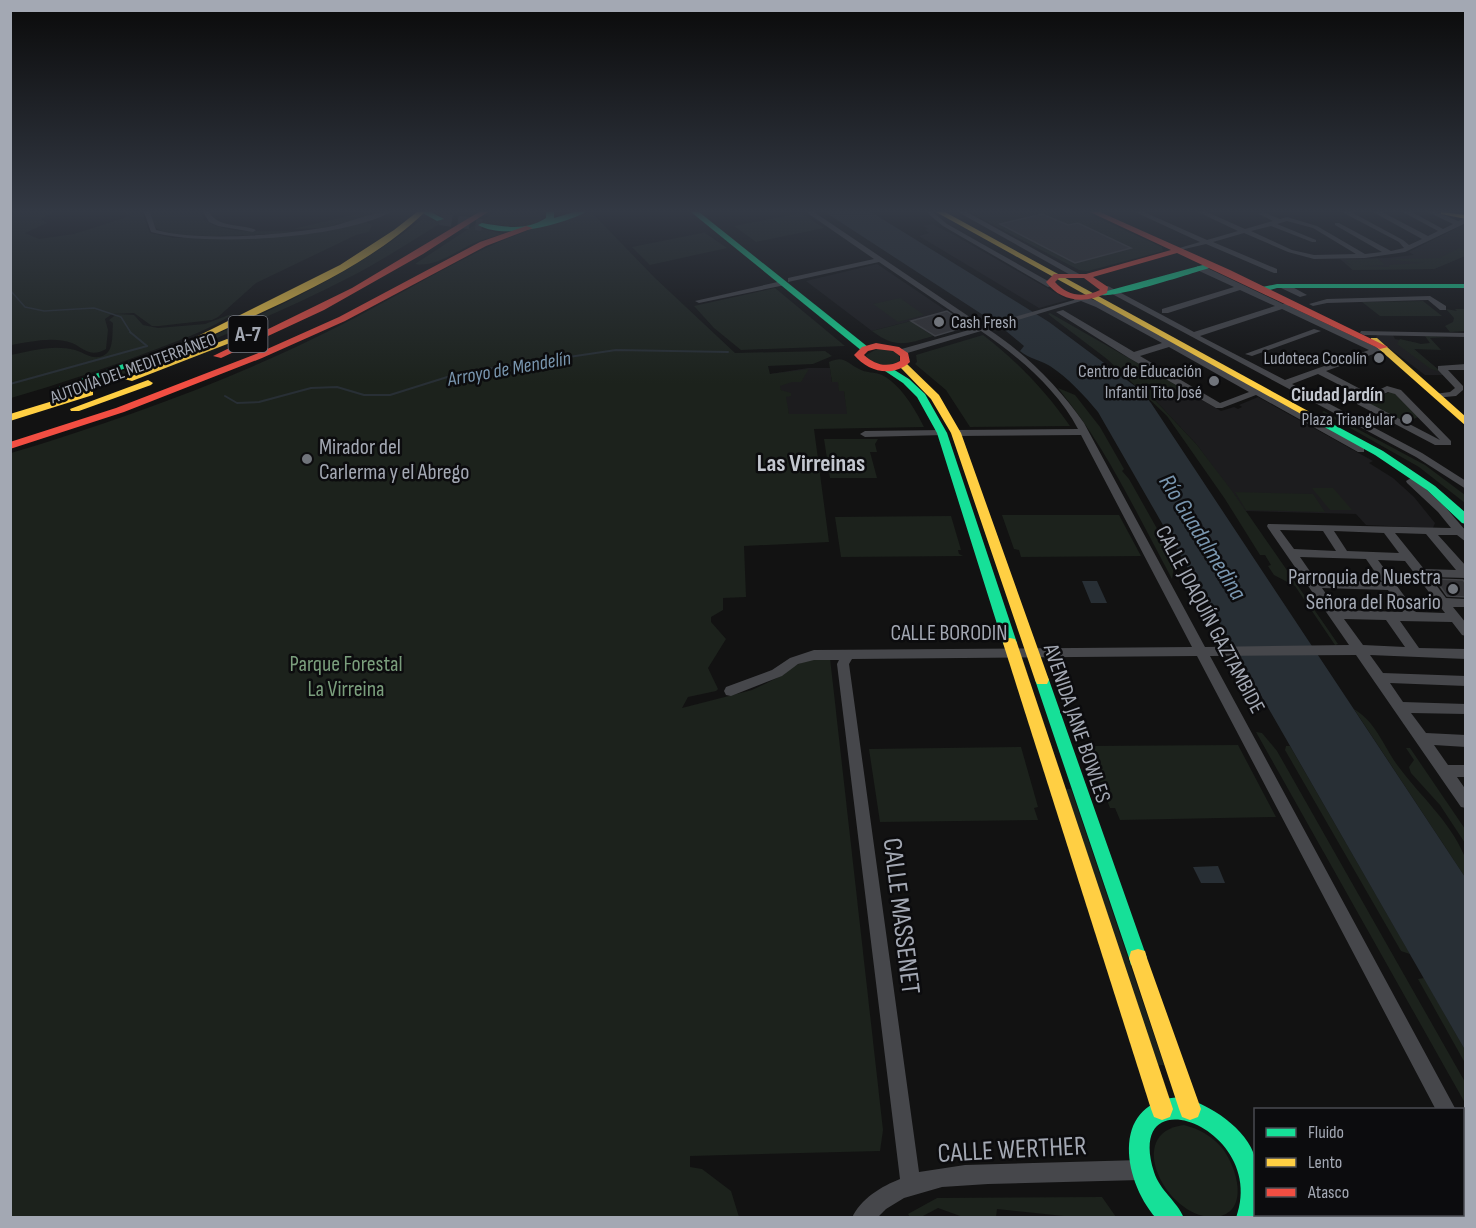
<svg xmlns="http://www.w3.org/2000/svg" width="1476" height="1228" font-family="'Sofia Sans Condensed',sans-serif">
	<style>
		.built { fill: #1c1c1e }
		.green { fill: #1c221c }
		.water { fill: #282f35 }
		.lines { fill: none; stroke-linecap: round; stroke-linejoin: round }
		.stream-far1 { stroke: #282f35; stroke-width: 1.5 }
		.stream { stroke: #282f35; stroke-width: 2 }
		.building { fill: #323235; stroke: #414246; stroke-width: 1.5 }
		.primary-tunnel { stroke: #2f3032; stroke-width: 12; stroke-dasharray: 12 6; stroke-linecap: butt }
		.street { fill: #46474b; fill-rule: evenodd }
		.fast { fill: #16e098; fill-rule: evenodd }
		.slow { fill: #ffcf43; fill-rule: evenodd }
		.jam { fill: #f24e42; fill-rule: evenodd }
		.poi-dot { fill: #70747b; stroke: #0c0c0e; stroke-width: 2 }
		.labels { text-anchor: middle; stroke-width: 5; stroke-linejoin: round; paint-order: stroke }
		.far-poi-label { font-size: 18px; fill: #a3a8b3; stroke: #0c0c0e; text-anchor: end }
		.far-street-label { font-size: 18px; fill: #a3a8b3; stroke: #0c0c0e }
		.far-water-label { font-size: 20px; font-style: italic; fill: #7996af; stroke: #0c0c0e }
		.far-neighbourhood-label { font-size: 20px; font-weight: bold; fill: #c3c7cf; stroke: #0c0c0e }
		.shield { fill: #0c0c0e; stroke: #767982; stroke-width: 1.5 }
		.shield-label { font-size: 21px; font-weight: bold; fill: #a3a8b3 }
		.poi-label { font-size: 22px; fill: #a3a8b3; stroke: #0c0c0e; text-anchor: start }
		.street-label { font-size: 22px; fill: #a3a8b3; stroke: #0c0c0e }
		.park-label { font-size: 22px; fill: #7a9e7c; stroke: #0c0c0e }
		.neighbourhood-label { font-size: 24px; font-weight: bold; fill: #c3c7cf; stroke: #0c0c0e }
		.water-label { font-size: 24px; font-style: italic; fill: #7996af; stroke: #0c0c0e }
		.near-street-label { font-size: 27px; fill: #a3a8b3; stroke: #0c0c0e }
	</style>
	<rect width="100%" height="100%" fill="#121212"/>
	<g class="built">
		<polygon points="932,224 954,235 1068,300 1039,308 919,236 930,233 925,230 928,228 922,226"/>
		<polygon points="1465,224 1465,256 1434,269 1353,270 1340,259 1387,258 1414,255 1409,252"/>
		<polygon points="877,264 969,326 933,336 911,321 872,331 806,281"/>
		<polygon points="1377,335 1393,335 1395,339 1418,343 1423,349 1414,349 1445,375 1425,375 1376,338"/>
		<polygon points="808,368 830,368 832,382 838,382 844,391 848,414 789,414 783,393 770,374"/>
		<polygon points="1181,388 1221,411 1234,407 1238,409 1242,407 1239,405 1258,397 1373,461 1369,463 1393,478 1414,497 1435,523 1433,528 1366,525 1356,514 1245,511 1197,445 1152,397"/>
	</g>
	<g class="green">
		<path d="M10,212H54L41,219L47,223L25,233L39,239L74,234L130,216L122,212H142L150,233L173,238L279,237L357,223L366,222L372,225L369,232L356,235L256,283L218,317L212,320L159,326H152L134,313L112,314L105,319L108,330L106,349C90,358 85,349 72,343C53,336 29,342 11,345Z"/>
		<path d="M150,212H202L203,219C230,238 267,228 296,232C271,234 170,242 155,227Z"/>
		<polygon points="365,212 384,212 323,228 293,229"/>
		<path d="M432,212H459C422,234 386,259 348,278C258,324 165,360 69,394L66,391C191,348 316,299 423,219L437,221L443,217Z"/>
		<path d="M494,212H538L543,218C530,232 503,225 486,223L479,228L503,234C493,237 483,239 474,243C457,251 434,268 415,264Z"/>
		<polygon points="969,212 1084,212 1162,247 1163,251 1088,271 1079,270"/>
		<path d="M589,213H592L655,278L735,353L825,351L832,356L813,364L768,366L770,374L809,369L801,382H792L780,386L781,390L791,393V396L786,397L789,414H847L844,391H839L838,382H832L829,362C844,355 847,363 859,369C866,373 875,372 882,375C901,385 915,409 924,427L814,429L829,542L744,546L746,597L723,598V610L711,617V622L726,639L708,668L718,689L716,691L688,697L682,708L752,690L783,675L794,666L808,660L830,658L883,1130L880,1151L690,1156V1167L702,1169L731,1191L739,1217L11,1218V453C121,420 234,379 337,327C419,286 497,231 589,213Z"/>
		<polygon points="801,213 824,228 756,242 734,226"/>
		<polygon points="707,232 705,233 727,248 650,265 632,247"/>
		<polygon points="1459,248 1465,250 1465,256 1434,269 1353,270 1344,262 1352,266 1345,260 1378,259 1385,265 1361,266 1390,267 1389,265 1423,263 1385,259 1440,258"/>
		<polygon points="775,288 845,346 741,350 714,328 694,306"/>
		<polygon points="900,298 924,315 898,322 873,304"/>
		<polygon points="1423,301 1442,316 1380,316 1362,302"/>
		<polygon points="1446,309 1457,311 1455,309 1465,309 1465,331 1450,332 1445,326 1453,322 1454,318"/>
		<path d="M234,313C210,330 182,339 154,350C107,368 59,384 11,398L10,355C31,351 54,344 75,350C86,353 94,362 106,354C114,348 112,332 113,323L109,320L117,314L134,315L143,325L158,328L205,324Z"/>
		<polygon points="1050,313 1181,388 1153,398 1197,445 1232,491 1338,644 1335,645 1295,586 1274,575 1268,566 1271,565 1265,555 1260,555 1225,499 1167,416 1107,359 1057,321 1048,314"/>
		<path d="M911,321L933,336C906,344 896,349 872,331Z"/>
		<path d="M983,335C1018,362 1045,390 1070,426L970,427L946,390L915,364L917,362L916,355Z"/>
		<polygon points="1425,336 1447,337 1430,338 1441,350 1414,349 1441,372 1431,369 1397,344 1400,339 1421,344 1430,343"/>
		<path d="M877,349L893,351L899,355L900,360C890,370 878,364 867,359L866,355Z"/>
		<path d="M1058,388L1075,395L1100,427L1124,469L1122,471L1129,479L1160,534L1174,566L1172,579C1137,514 1105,445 1058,388Z"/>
		<polygon points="1390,392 1393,392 1418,417 1405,423 1365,402"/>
		<polygon points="1324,411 1425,465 1465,495 1465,503 1419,467 1322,412"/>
		<polygon points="824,439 878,439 875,444 877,452 870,452 877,478 830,478"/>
		<polygon points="1312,488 1333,488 1352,510 1330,510"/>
		<polygon points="1235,492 1313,494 1325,512 1246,510"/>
		<polygon points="1002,515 1119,515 1141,556 1021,557 1019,550 1014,549"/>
		<polygon points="951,516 961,550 958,550 959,554 963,556 841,557 835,517"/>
		<path d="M1354,709C1377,723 1383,746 1398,766C1420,796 1449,820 1464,855C1467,861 1465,870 1465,877Z"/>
		<polygon points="1256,732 1262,733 1277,751 1465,1082 1465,1103"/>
		<polygon points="1238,745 1276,817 1120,820 1115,808 1110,808 1087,746"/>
		<polygon points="1286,746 1290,746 1410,954 1401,951 1285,750"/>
		<polygon points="1021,747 1038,807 1034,808 1038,820 880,822 869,749"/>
		<polygon points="1406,748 1410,748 1465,829 1465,843 1440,805 1411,773 1409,767 1414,760"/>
		<polygon points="1064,789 1071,789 1164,1065 1156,1065"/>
		<polygon points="1424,978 1465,1050 1465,1063 1418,979"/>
		<path d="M1184,1125C1199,1129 1212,1136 1222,1148C1235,1164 1250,1207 1221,1216C1172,1228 1119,1133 1184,1125Z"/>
		<polygon points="1463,1191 1465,1191 1465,1217 1285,1217 1285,1214 1462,1214"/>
		<polygon points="1102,1197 1116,1217 1073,1217 997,1209 996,1217 963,1217 938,1208 921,1217 910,1217 908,1214 937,1198"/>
	</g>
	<g class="water">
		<path d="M825,212H871L1049,322L1139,389L1151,403L1465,877V1050L1098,412C1084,395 1068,378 1050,366C1040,360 1030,359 1020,351L1024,346L1000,326Z"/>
		<polygon points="1082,581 1097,581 1107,603 1091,603"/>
		<polygon points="1218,866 1225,883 1201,883 1193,867"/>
	</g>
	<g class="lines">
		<polyline class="stream-far1" points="10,290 25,307 44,311 94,308 121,317 131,333"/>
		<g class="stream">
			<polyline points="130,332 147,346"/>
			<polyline points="10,384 147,346"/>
			<polyline points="225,396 237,403 259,402 311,388 337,387 364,395 390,395 460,373 616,350 728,352"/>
		</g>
	</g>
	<g class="building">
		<polygon points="1042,214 1068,225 1078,223 1131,248 1075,263 1000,224"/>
		<polygon points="947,311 969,326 935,336 911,321"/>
		<polygon points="1435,579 1463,580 1466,584 1466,597 1447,596"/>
	</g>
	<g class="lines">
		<polyline class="primary-tunnel" points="440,219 482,225"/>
		<g class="street">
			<path d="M144,212H150L156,230C200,242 282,235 328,227C348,223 370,212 391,212C341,239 206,247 151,232Z"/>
			<path d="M203,212H209C219,229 241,223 256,230L253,232L218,226L209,222Z"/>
			<path d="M806,212H814L983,326L1074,300L1075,295H1081L1102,303L1364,448V452H1358L1256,395L1222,408H1216L1129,358L1056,312L1063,310L1134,352L1162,343L1096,307L1081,301L988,329C1026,354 1058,386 1084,423L1205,647L1349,645L1268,528L1267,526L1268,524L1451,528L1438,512L1407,483L1406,481L1411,478L1415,479L1446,508L1466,531V542L1457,535H1438L1466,566V578L1430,577L1446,598L1466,599V607H1453L1466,623V636L1462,635L1452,622L1400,621L1419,648L1466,649V659L1370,655L1383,673L1466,676V686L1390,683L1403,702L1466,704V714L1411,713L1426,733L1466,735V747L1434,745L1448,765H1466V777H1457L1466,790V808L1461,807L1356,655L1210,656L1456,1110H1436L1197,656L852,659L849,664L919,1172L965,1165L1140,1160L1147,1163L1150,1170L1147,1177L1140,1180L988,1184L942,1187L904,1198L886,1209L877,1218H852C860,1199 882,1186 900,1179L837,664L839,660H814L798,664L782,676L731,696L726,695L724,691L726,687L772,670L790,658L814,650L1192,647L1081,435L956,436L951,433L956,430L1078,429C1057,389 1018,356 981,331L904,354H898V350L976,328L879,262L788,282V278L874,259ZM1169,347L1249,392L1220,403L1140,356ZM1280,530L1323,531L1336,551L1294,549ZM1334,531L1384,533L1399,553L1347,551ZM1395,533L1426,534L1456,570L1424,569ZM1300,557L1366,559L1382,582L1316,580ZM1378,560L1405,561L1445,613L1416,612ZM1322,588L1388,590L1403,612L1337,610ZM1344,619L1386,620L1405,647L1363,645Z"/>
			<polygon points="926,212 933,212 947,224 1055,285 1048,287 943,226"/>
			<polygon points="958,212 967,212 1081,275 1074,277"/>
			<path d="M1135,212H1144L1207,240L1238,231L1198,212H1207L1245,229L1273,221L1259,214L1263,212L1280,219L1287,217L1317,226L1365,254L1382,252L1335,225V223H1339L1391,251L1404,248L1399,242L1342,212H1351L1403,240L1409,245L1422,239L1373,212H1382L1428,236L1438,231L1403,212H1412L1443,229L1453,224L1428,212H1437L1458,221L1466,218V223L1405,252L1365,258L1314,259L1288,252L1244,233L1213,242L1277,269V273H1274L1206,244L1176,251V249L1200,242ZM1287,221L1313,228L1356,254L1314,255L1292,250L1251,231L1271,226L1312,242H1316V240L1277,224Z"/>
			<path d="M1197,266H1203L1283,304L1289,303V306L1376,347H1381L1382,349L1379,352L1326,371L1370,394L1387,386L1401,390L1451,441V445H1435L1357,404V400L1363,397L1318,374L1292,384L1422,453L1466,481V489L1416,457L1101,288L1108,286L1194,332L1275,306L1240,290L1168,313H1162V309L1234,287L1197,270ZM1282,309L1369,350L1285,380L1200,336ZM1388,392L1395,394L1440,440L1367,402Z"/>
			<polygon points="782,281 786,283 785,285 699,303 695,301"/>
			<polygon points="1281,284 1287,284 1307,295 1300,297 1281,288"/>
			<polygon points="1430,296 1446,306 1446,310 1440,310 1428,300 1327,303 1313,306 1309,304 1327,299"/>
			<polygon points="1314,329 1321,331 1252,356 1245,354"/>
			<polygon points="1361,331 1466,333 1466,337 1364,335 1360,333"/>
			<polygon points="1466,364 1466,370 1448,370 1463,386 1463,390 1456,396 1434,398 1434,394 1450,392 1455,388 1438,370 1438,366"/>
			<polygon points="942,430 947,433 945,435 865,437 860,434 865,431"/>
			<polygon points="1462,1132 1466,1133 1466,1172 1462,1174"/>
		</g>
		<g class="fast">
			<polygon points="421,212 431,212 444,219 437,221"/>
			<path d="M546,212H554V218L574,212H586C561,225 504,240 478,225L482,223C505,227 526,231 546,218Z"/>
			<polygon points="691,212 699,212 868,347 868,351 862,351"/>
			<path d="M1210,263L1214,265L1213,267C1194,272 1108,302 1096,294Z"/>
			<polygon points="1277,284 1466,284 1466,288 1277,288 1270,290 1269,294 1266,295 1262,292 1262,287"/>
			<polygon points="140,358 148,360 68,389 60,389 59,387"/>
			<polygon points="888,366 909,379 925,394 947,433 1017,643 1015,647 1005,647 1003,643 937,433 917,397 903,383 885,371 883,369"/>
			<polygon points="1314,414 1383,451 1435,486 1466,513 1466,524 1462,523 1427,490 1375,455 1310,419 1309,417"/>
			<polygon points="1042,674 1047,676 1049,680 1147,958 1145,965 1138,967 1131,965 1129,958 1035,680 1037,676"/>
			<path d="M1182,1097C1209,1104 1248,1129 1255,1158C1259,1175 1256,1197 1256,1214H1260L1259,1218H1236C1269,1129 1123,1073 1154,1172C1160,1191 1177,1201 1184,1218H1156C1121,1178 1111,1099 1182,1097Z"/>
		</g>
		<g class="slow">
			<path d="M417,212H425C363,271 278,304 202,340L194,338L340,265L394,230Z"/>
			<polygon points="936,212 945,212 1319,417 1318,419 1310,419"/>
			<polygon points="1441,212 1466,215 1466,219 1441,214"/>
			<polygon points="1371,338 1377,338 1466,417 1466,426 1371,342"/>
			<polygon points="227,339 235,341 132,381 124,379"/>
			<polygon points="900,363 906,363 939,395 961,433 1049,680 1047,684 1037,684 1035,680 951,433 931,399 900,367"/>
			<polygon points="148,380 153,383 151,385 79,411 71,411 70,409"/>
			<polygon points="89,390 93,391 93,395 10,421 10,414"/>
			<polygon points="1010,638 1015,639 1017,643 1173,1109 1170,1117 1162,1120 1154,1117 1151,1109 1003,643 1005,639"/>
			<polygon points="1138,949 1145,951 1147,958 1201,1109 1198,1117 1190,1120 1182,1117 1179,1109 1129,958 1131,951"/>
		</g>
		<g class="jam">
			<polygon points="479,212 488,212 423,254 324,310 221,358 213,356 352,288"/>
			<path d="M1090,212H1100L1230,270L1388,347L1380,349L1177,253L1093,277L1108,287L1107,293C1085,304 1061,302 1046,282L1054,274H1086L1171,250ZM1059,278H1084L1100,290C1084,298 1067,296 1055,282Z"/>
			<polygon points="526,226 533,228 486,246 345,321 262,358 124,412 10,449 10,442 116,408 256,354 339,317 480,242"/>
			<path d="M876,343L899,347L908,353L910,362C893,378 868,372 854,355L862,347ZM876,349L893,351L900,356V361C887,368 875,365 864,355L868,351Z"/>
		</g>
	</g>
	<linearGradient id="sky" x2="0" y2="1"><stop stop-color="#0a0a0a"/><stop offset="0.55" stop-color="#333944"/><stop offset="1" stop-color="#333944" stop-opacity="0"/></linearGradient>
	<rect width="1476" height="384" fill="url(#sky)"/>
	<g class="poi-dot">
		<circle cx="939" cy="322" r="6"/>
		<circle cx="1379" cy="358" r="6"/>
		<circle cx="1214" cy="381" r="6"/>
		<circle cx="1407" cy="419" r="6"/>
		<circle cx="307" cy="459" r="6"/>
		<circle cx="1453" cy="589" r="6"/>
	</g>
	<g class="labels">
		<g class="far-poi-label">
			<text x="951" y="328" text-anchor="start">Cash Fresh</text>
			<text x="1367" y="364">Ludoteca Cocolín</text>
			<text x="1202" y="377">Centro de Educación<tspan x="1202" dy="21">Infantil Tito José</tspan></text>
			<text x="1395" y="425">Plaza Triangular</text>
		</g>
		<g class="far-street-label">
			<text transform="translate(133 368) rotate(-20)" y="6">AUTOVÍA DEL MEDITERRÁNEO</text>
		</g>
		<g class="far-water-label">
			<text transform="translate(509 368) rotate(-10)" y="7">Arroyo de Mendelín</text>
		</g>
		<g class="far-neighbourhood-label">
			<text x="1337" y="401">Ciudad Jardín</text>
		</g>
		<rect class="shield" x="228.5" y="316" width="39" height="36" rx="4.5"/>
		<g class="shield-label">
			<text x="248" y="341">A-7</text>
		</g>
		<g class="poi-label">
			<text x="319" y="454">Mirador del<tspan x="319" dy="25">Carlerma y el Abrego</tspan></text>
			<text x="1441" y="584" text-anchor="end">Parroquia de Nuestra<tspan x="1441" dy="25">Señora del Rosario</tspan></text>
		</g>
		<g class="street-label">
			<text transform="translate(1211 619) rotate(62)" y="8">CALLE JOAQUÍN GAZTAMBIDE</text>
			<text x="949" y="640">CALLE BORODIN</text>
			<text transform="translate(1078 723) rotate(71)" y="8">AVENIDA JANE BOWLES</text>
		</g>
		<g class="park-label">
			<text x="346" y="671">Parque Forestal<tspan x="346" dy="25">La Virreina</tspan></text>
		</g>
		<g class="neighbourhood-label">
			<text x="811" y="471">Las Virreinas</text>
		</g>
		<g class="water-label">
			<text transform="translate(1203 537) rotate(58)" y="8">Río Guadalmedina</text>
		</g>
		<g class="near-street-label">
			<text transform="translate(902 916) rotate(83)" y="9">CALLE MASSENET</text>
			<text transform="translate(1012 1149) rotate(-3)" y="9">CALLE WERTHER</text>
		</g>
	</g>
	<rect width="1476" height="1228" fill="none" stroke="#a3a8b3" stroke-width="24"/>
	<rect x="1254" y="1108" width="210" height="108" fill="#0c0c0e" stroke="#484a50" stroke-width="1.5"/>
	<rect x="1266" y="1128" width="30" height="9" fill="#16e098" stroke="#484a50" stroke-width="1.5"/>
	<text x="1308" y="1138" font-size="18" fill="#a3a8b3">Fluido</text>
	<rect x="1266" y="1158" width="30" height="9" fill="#ffcf43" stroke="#484a50" stroke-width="1.5"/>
	<text x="1308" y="1168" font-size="18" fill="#a3a8b3">Lento</text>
	<rect x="1266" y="1188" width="30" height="9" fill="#f24e42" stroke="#484a50" stroke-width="1.5"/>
	<text x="1308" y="1198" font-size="18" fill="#a3a8b3">Atasco</text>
</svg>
